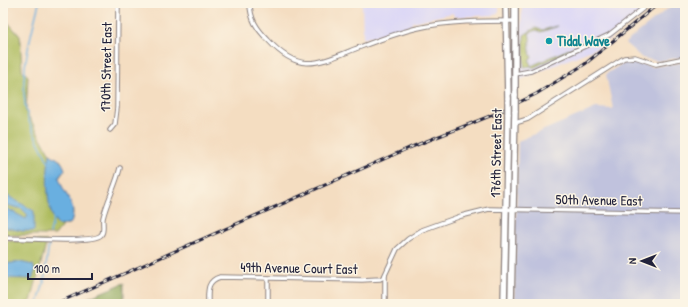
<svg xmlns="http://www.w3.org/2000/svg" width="688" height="307" font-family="'Patrick Hand',sans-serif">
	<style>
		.built { fill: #dad6f7 }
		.industrial { fill: #c0c2dd }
		.green { fill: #aebc5f; stroke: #686f4d }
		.forest { fill: #8aa456; stroke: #566348 }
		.water { fill: #69afe0; stroke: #46688e }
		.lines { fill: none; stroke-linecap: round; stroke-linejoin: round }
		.stream { stroke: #69afe0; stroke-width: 1.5 }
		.minor-casing { stroke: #8b807e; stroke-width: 5.5 }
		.primary-casing { stroke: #8b807e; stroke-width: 8 }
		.minor { stroke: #fff; stroke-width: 3.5 }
		.primary { stroke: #fff; stroke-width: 5.5 }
		.rail-casing { stroke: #22223b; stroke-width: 3 }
		.rail { stroke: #fcf5e5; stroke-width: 1.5; stroke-dasharray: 4.5; stroke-linecap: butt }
		.primary-bridge-casing { stroke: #8b807e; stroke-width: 8; stroke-linecap: butt }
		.primary-bridge { stroke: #fff; stroke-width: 5.5 }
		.culture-dot { fill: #0f9aa8; stroke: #fcf5e5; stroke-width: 1.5 }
		.labels { text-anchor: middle; stroke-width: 3; stroke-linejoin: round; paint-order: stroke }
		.culture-label { font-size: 14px; font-weight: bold; fill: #0d838f; stroke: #fcf5e5; text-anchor: start }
		.street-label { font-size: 14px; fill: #22223b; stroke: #fcf5e5 }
	</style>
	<rect width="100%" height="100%" fill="#fcf5e5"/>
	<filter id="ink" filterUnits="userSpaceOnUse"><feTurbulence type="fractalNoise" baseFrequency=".025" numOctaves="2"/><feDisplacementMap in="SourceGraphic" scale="8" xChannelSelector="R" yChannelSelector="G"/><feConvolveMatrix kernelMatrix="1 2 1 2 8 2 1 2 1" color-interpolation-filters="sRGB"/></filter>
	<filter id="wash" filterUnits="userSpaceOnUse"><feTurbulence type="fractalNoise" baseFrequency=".012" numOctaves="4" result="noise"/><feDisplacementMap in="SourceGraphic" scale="16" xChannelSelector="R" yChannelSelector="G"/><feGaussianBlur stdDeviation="0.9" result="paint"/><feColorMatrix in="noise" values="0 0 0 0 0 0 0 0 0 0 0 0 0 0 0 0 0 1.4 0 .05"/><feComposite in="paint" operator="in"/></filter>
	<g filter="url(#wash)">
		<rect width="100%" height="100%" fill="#f4ddc1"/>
		<g class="built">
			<polygon points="362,3 499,3 499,11 496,15 454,17 453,13 412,22 412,25 363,39"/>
			<polygon points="522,3 653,3 601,46 520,80"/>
		</g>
		<g class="industrial">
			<polygon points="675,3 685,3 685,57 658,61 642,58 625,43"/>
			<polygon points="632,61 652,67 685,62 685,304 514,304 518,141 596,108 613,109 606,74 625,62"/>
		</g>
		<g class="green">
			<path d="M3,3L4,18L20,36L22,70L28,76L26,112L50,154L61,161L65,170L59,178C63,195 78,204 71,223L62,226L55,235H3Z"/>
			<path d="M558,26L541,32L536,30L529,33C532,41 527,47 532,58L529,60L531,66L578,45L579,41L581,45L533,68L531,66L524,67V35L535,28L543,30Z"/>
			<polygon points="3,241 47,241 31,301 23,304 3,304"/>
		</g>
		<polygon class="forest" points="124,283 124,304 73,304"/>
		<g class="water">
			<path d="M50,154C58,159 63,161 65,170L59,177C63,195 78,203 71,223L59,226C45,215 46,171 50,154Z"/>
			<polygon points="3,193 34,211 34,231 22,231 3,227 3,209 6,208 26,219 28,215 22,209 3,204"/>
			<polygon points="20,262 33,265 35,271 32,279 3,278 3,264"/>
		</g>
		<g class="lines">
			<g class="stream">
				<path d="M39,3C30,39 17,81 28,118C33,134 42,149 49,163"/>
				<polyline points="50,234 54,216"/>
				<polyline points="38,303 44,282 49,243"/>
			</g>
		</g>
	</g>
	<g filter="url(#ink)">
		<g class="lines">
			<g class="minor-casing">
				<g id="minor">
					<path d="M250,3C250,19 257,29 268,40C299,74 317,64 355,49C376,41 396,33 418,28C449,21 483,21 515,21"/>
					<polyline points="515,74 531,71 609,35 646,6"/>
					<polyline points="515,123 528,119 624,58 635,57 656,64 685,58"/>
					<polyline points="110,130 115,124 117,108 118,3"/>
					<path d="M3,238C18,238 93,244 101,235C105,231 102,223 103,218C107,201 116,185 120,168"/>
					<polyline points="385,276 385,304"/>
					<path d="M208,304C208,292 206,281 220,277L362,280L380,279L384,277L397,249L408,239L422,230L461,216L489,209L685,213"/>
					<polyline points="268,304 268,278"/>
				</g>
			</g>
			<g class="primary-casing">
				<g id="primary">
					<polyline points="506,3 508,99"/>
					<polyline points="515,96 515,3"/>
					<polyline points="504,304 508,113"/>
					<polyline points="511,304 515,110"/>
				</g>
			</g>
			<use href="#minor" class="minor"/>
			<use href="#primary" class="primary"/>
			<g class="rail-casing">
				<polyline id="rail" points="55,304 409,148 495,114 536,94 585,64 659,3"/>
			</g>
			<use href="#rail" class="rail"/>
			<g class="primary-bridge-casing">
				<g id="primary-bridge">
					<polyline points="515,110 515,96"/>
					<polyline points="508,113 508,99"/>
				</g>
			</g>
			<use href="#primary-bridge" class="primary-bridge"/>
		</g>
	</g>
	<circle class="culture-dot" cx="549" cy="41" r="4"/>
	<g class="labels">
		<g class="culture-label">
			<text x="557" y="46">Tidal Wave</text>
		</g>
		<g class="street-label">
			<text transform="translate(106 67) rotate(-89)" y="5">170th Street East</text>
			<text transform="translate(496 153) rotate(-89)" y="5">176th Street East</text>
			<text transform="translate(599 200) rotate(1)" y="5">50th Avenue East</text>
			<text transform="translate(299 268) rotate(1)" y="5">49th Avenue Court East</text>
		</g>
	</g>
	<rect width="688" height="307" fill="none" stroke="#fcf5e5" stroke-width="16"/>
	<g transform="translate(642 261) rotate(270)" stroke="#fcf5e5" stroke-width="3" paint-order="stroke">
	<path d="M0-3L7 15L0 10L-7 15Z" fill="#22223b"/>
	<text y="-6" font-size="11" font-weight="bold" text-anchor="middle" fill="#22223b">N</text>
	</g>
	<path d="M28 273v6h64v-6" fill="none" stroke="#22223b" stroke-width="2"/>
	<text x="34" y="273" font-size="12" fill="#22223b" stroke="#fcf5e5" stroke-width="3" paint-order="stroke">100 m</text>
</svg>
